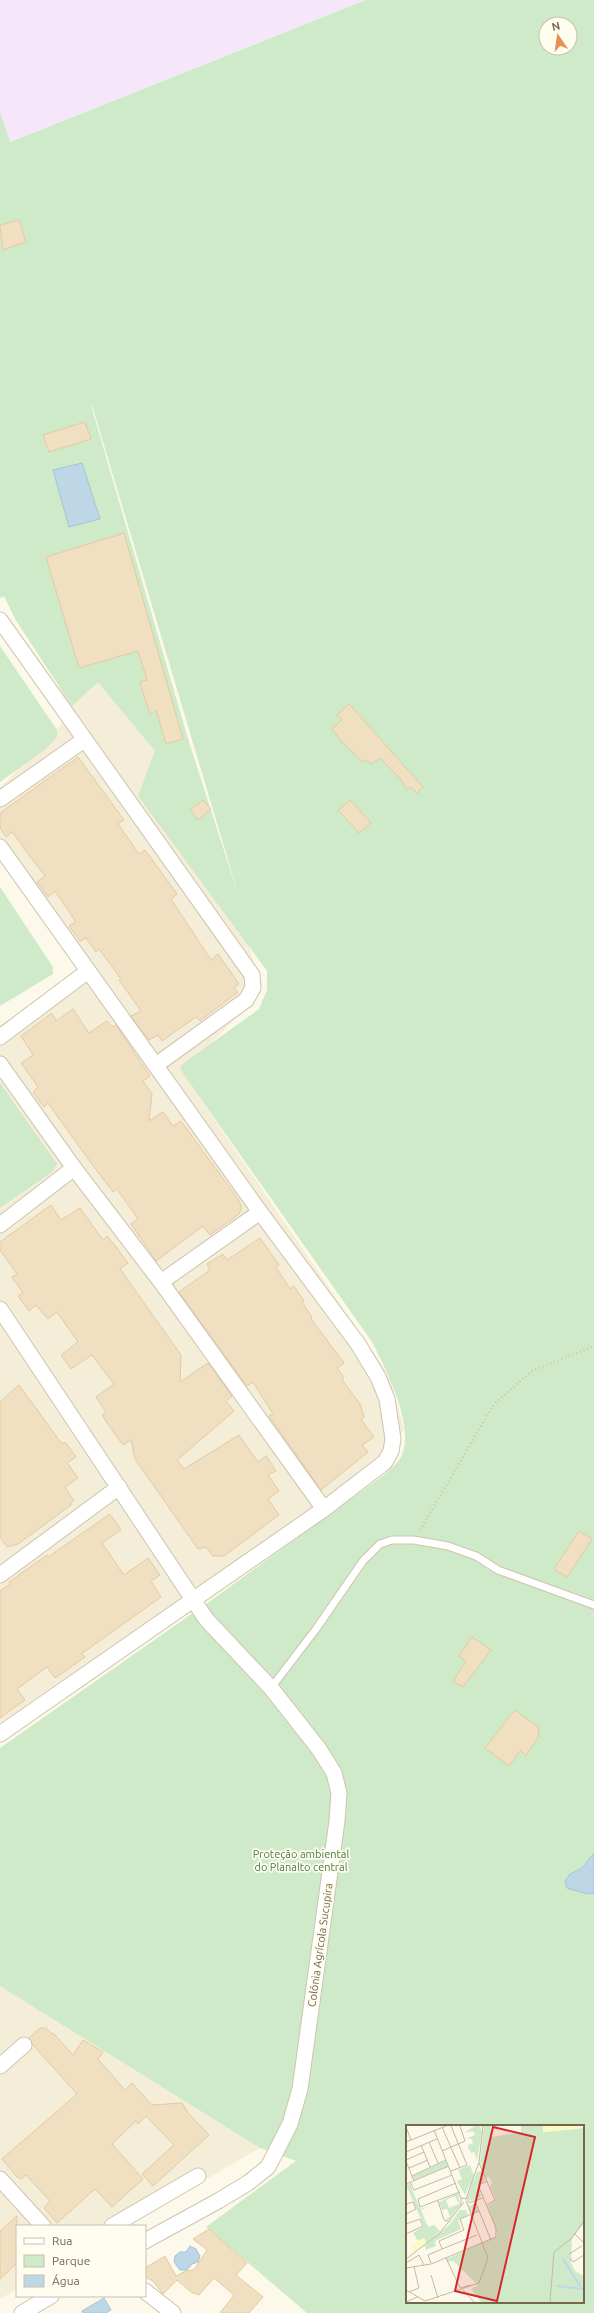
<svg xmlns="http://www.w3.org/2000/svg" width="594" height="2313" font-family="Ubuntu,sans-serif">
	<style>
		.residential { fill: #f4edd8 }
		.education { fill: #f6e6f9 }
		.green { fill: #ceeac8; fill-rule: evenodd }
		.water { fill: #bed7e6; stroke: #a4c4d8 }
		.building { fill: #f1dfc2; stroke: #e4caa2 }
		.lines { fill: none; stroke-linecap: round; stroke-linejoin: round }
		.lane-casing { stroke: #cec4af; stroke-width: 9 }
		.street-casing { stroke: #cec4af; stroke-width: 17 }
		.path { stroke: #d7c3a4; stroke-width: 2.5; stroke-dasharray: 1 3; stroke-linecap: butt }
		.lane { stroke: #fff; stroke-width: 7 }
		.street { stroke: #fff; stroke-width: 15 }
		.labels { text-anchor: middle; stroke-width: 3.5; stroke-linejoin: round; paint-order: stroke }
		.park-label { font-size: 11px; fill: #497c45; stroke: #fffcf0 }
		.street-label { font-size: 11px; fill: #77654d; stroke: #fffcf0 }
		.inset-river { fill: none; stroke: #bed7e6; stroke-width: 2 }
		.inset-road { fill: none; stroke: #c3baa6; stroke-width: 1 }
		.view { fill: #d62828; fill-opacity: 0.15; stroke: #d62828; stroke-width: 2 }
		.inset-edge { fill: none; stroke: #77654d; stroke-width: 2 }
	</style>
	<rect width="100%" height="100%" fill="#fcf9ea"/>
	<g class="residential">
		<polygon points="34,214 257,974 252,1002 182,1072 390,1377 404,1429 386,1456 0,1735 0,1034 90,972 0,860 0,788 65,720 0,373"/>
		<polygon points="0,1982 260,2148 126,2226 17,2226 17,2289 0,2299"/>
	</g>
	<polygon class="education" points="0,0 366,0 9,142 0,112"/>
	<g class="green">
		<path d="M366,0H594V1853L582,1868L570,1874L588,1894L594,1893V2313H307L206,2227L296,2161L260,2148L0,1986V1748L213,1599L384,1475C389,1470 397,1464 401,1457C416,1427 386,1369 372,1342L182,1072L180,1067L184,1063L259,1009L267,990V971L138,796L155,751L98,682L72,706L15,619L4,596L0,598V112L10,142ZM546,24H570V48H546ZM91,405H92L240,900L188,739ZM407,2126H583V2302H407Z"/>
		<polygon points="0,646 57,730 57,737 46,749 0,782"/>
		<polygon points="0,887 53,967 53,974 0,1006"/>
		<polygon points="0,1083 57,1164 52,1172 0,1208"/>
	</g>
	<g class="water">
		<polygon points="82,463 100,519 69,527 53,470"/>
		<polygon points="594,1853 594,1893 588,1894 567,1888 565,1881 570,1874 582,1868"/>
		<polygon points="190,2246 196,2249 200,2256 198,2262 192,2264 187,2270 180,2270 174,2262 175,2256 180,2252 186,2252"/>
		<polygon points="104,2298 111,2310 106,2313 83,2313 82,2311"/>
	</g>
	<g class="building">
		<polygon points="19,220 26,242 3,250 0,225"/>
		<polygon points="85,422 91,439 49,452 43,435"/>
		<polygon points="124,533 183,739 166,744 156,710 150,715 140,682 147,680 138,651 79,668 46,557"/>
		<polygon points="349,704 423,787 417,793 410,787 407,790 400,778 380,758 371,764 367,760 363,762 342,742 332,729 342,720 337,715"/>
		<polygon points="78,757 124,820 118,824 139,854 145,850 177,894 171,899 211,960 218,954 239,984 234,988 238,992 200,1021 196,1017 162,1041 158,1035 149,1040 131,1016 141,1011 119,980 121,979 99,949 96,952 86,938 80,941 69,926 76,922 55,891 48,897 37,882 45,876 12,832 6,837 0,828 0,813"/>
		<polygon points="203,800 211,809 198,820 190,810"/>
		<polygon points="350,800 371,823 359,833 338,810"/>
		<polygon points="73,1009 89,1033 107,1021 112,1027 116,1025 150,1076 143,1081 152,1094 149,1121 163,1112 173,1126 181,1121 238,1199 242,1208 239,1214 210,1235 203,1226 156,1261 131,1224 138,1219 117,1189 113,1192 91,1163 48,1103 44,1107 33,1092 38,1087 21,1063 33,1055 21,1036 52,1013 56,1021"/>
		<polygon points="51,1205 61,1220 80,1208 103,1240 107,1236 117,1248 128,1263 120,1269 181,1355 180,1382 208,1363 232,1396 226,1401 234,1411 177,1460 184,1469 239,1435 258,1462 266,1456 276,1471 268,1475 279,1491 268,1499 279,1515 224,1556 213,1556 206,1547 198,1549 135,1459 131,1440 123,1445 112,1430 102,1415 106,1412 96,1397 114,1384 92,1355 71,1369 61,1355 78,1342 57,1312 48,1319 36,1305 29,1311 18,1296 23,1293 12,1277 17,1274 0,1250 0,1242"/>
		<polygon points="260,1238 279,1265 276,1267 290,1289 294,1286 304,1301 302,1302 312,1317 311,1319 344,1363 337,1368 343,1376 343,1381 360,1404 364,1417 361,1419 374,1437 362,1445 368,1452 321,1490 269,1416 273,1414 253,1382 247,1386 179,1292 210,1270 207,1264 223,1254 227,1260"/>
		<polygon points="19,1385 62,1444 65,1442 76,1457 67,1463 78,1478 65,1487 74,1501 70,1503 71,1505 18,1544 7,1547 0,1537 0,1402"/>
		<polygon points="110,1514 121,1530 102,1543 124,1575 148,1558 160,1575 151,1581 161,1597 81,1654 85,1657 55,1678 47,1667 17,1689 25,1700 0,1718 0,1591 10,1584 9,1582 47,1555 48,1557"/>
		<polygon points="579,1531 592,1539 567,1577 554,1569"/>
		<polygon points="472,1637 491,1650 463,1687 453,1681 466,1661 459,1656"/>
		<polygon points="515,1710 539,1728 538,1738 526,1755 520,1751 509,1766 485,1748"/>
		<polygon points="40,2028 46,2028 52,2034 53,2033 73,2055 83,2040 103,2052 98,2059 125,2090 132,2083 152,2105 182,2103 189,2114 209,2135 153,2186 142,2174 174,2145 146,2116 138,2124 136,2121 112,2144 143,2179 112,2207 95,2189 57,2223 44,2208 50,2201 26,2175 21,2179 16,2176 2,2159 77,2094 33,2045 29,2038"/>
		<polygon points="17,2216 17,2263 0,2279 0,2231"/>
		<polygon points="209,2229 247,2263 236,2275 263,2297 249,2313 220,2313 234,2295 214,2278 199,2295 191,2292 177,2280 163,2294 153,2281 145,2277 145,2268 165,2256 176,2276 186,2271 194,2270 207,2250 193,2239"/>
	</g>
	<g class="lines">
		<g class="lane-casing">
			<polyline id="lane" points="271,1688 316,1629 363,1561 380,1544 392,1540 414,1540 448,1546 476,1556 498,1570 594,1605"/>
		</g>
		<g class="street-casing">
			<g id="street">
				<polyline points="0,620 252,975 253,988 246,1000 156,1065"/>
				<polyline points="0,799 84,740"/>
				<polyline points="0,847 260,1212 358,1344 378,1377 387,1399 393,1439 391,1451 385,1462 324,1509 0,1734"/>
				<polyline points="0,1037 88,971"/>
				<polyline points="0,1064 74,1168 161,1282 324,1509"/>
				<polyline points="0,1225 74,1168"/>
				<polyline points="161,1282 260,1212"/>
				<polyline points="0,1309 206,1619 271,1688 319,1749 334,1773 339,1793 337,1821 300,2089 290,2124 268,2167 248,2183 218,2201 145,2241"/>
				<polyline points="0,1575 119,1487"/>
				<polyline points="0,2066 24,2045"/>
				<polyline points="0,2179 43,2226"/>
				<polyline points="112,2226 198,2176"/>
				<polyline points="145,2291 173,2313"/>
				<polyline points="22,2313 51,2296"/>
			</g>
		</g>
		<polyline class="path" points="420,1530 494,1404 532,1371 594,1346"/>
		<use href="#lane" class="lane"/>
		<use href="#street" class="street"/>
	</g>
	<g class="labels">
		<g class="park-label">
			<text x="301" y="1858">Proteção ambiental<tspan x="301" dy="13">do Planalto central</tspan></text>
		</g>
		<g class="street-label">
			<text transform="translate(320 1945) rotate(-82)" y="4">Colônia Agrícola Sucupira</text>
		</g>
	</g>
	<g transform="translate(406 2125)">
		<rect width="178" height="178" fill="#fcf9ea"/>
		<path d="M69,1H74L76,7L71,35L68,27L65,28L62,23V20L67,18L66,14H60L69,10L67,6L58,8ZM78,1H85V12L115,7V1H137V7L178,3V98L166,113L165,138L169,146L178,151V177H75L65,164L72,160L47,136L41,137L40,134L92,111L82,81L90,75L84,61L86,58L83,52L80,53L74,37ZM40,36L42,41L8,55L6,51ZM64,40L68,51L59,70L51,56L56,54L52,45ZM75,46L79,55L71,60L75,72L62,77L63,81L69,78L72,86L65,88L60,74L71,47ZM4,59L14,84L25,81L15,85L22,102L28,100L34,106L21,119L18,113L12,116L7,108L18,101L0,60ZM52,68L54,81L43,95L39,94L44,92L41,84L36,85L33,77ZM49,71L53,79L43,83L40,75ZM54,85H60L62,90L52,95L55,104L29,116L30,121L20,125L19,121L44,99Z" fill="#ceeac8" fill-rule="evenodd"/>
		<path d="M137,1H172L173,4L137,7ZM18,113L21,119L9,127L5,119Z" fill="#fafac6"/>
		<path class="inset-river" d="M157,134L175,162M151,161L178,164"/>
		<path class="inset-road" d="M0,2L5,15M36,2L54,43M28,5L55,73M0,17L40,1M23,17L32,38M15,20L24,42M36,26L59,16L54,1M0,27L31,14M0,35L18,27M0,36L8,56M73,38L89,75L81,80M3,43L22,35M45,46L61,40L45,1M6,51L40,35M4,57L8,65L46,50M50,58L12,74L14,82L54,67M0,59L43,41M60,74L73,37L77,1M32,76L38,95L44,97M69,76L85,115M63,78L77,73M0,79L7,77L10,84L0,89M55,81V73L60,74M0,99L14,94L17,101L0,109M169,109L178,118M36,124L71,110M163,129L176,121M40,133L54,163L65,160M164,133L167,137L178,130M0,134L33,109L58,77M0,138L13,130L18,140M25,138L22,130L36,124L33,116L58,105L54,94L73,86M0,143L25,139L90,112V103L72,60L81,56M25,150L32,173M0,165L19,176L73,158L82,133L60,76M57,165L68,177M3,167L13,163L8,142M0,177L11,172M144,177L148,127L166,113L178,96"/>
		<path class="view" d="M87,2L129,12L91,176L49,166Z"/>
		<rect width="178" height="178" class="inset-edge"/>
	</g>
	<rect x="16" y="2225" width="130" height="72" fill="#fffcf0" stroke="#c9c0af"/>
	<rect x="24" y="2238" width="20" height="6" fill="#ffffff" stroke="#c9c0af"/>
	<text x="52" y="2245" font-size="12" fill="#77654d">Rua</text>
	<rect x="24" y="2255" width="20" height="12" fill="#ceeac8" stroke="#c9c0af"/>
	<text x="52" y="2265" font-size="12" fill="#77654d">Parque</text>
	<rect x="24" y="2275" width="20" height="12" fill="#bed7e6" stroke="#c9c0af"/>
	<text x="52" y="2285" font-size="12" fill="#77654d">Água</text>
	<g transform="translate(558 36) rotate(347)"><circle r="19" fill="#fffcf0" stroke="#c9c0af"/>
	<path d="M0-3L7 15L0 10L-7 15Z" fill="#e39252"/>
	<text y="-6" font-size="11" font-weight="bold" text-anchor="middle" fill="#77654d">N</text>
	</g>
</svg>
